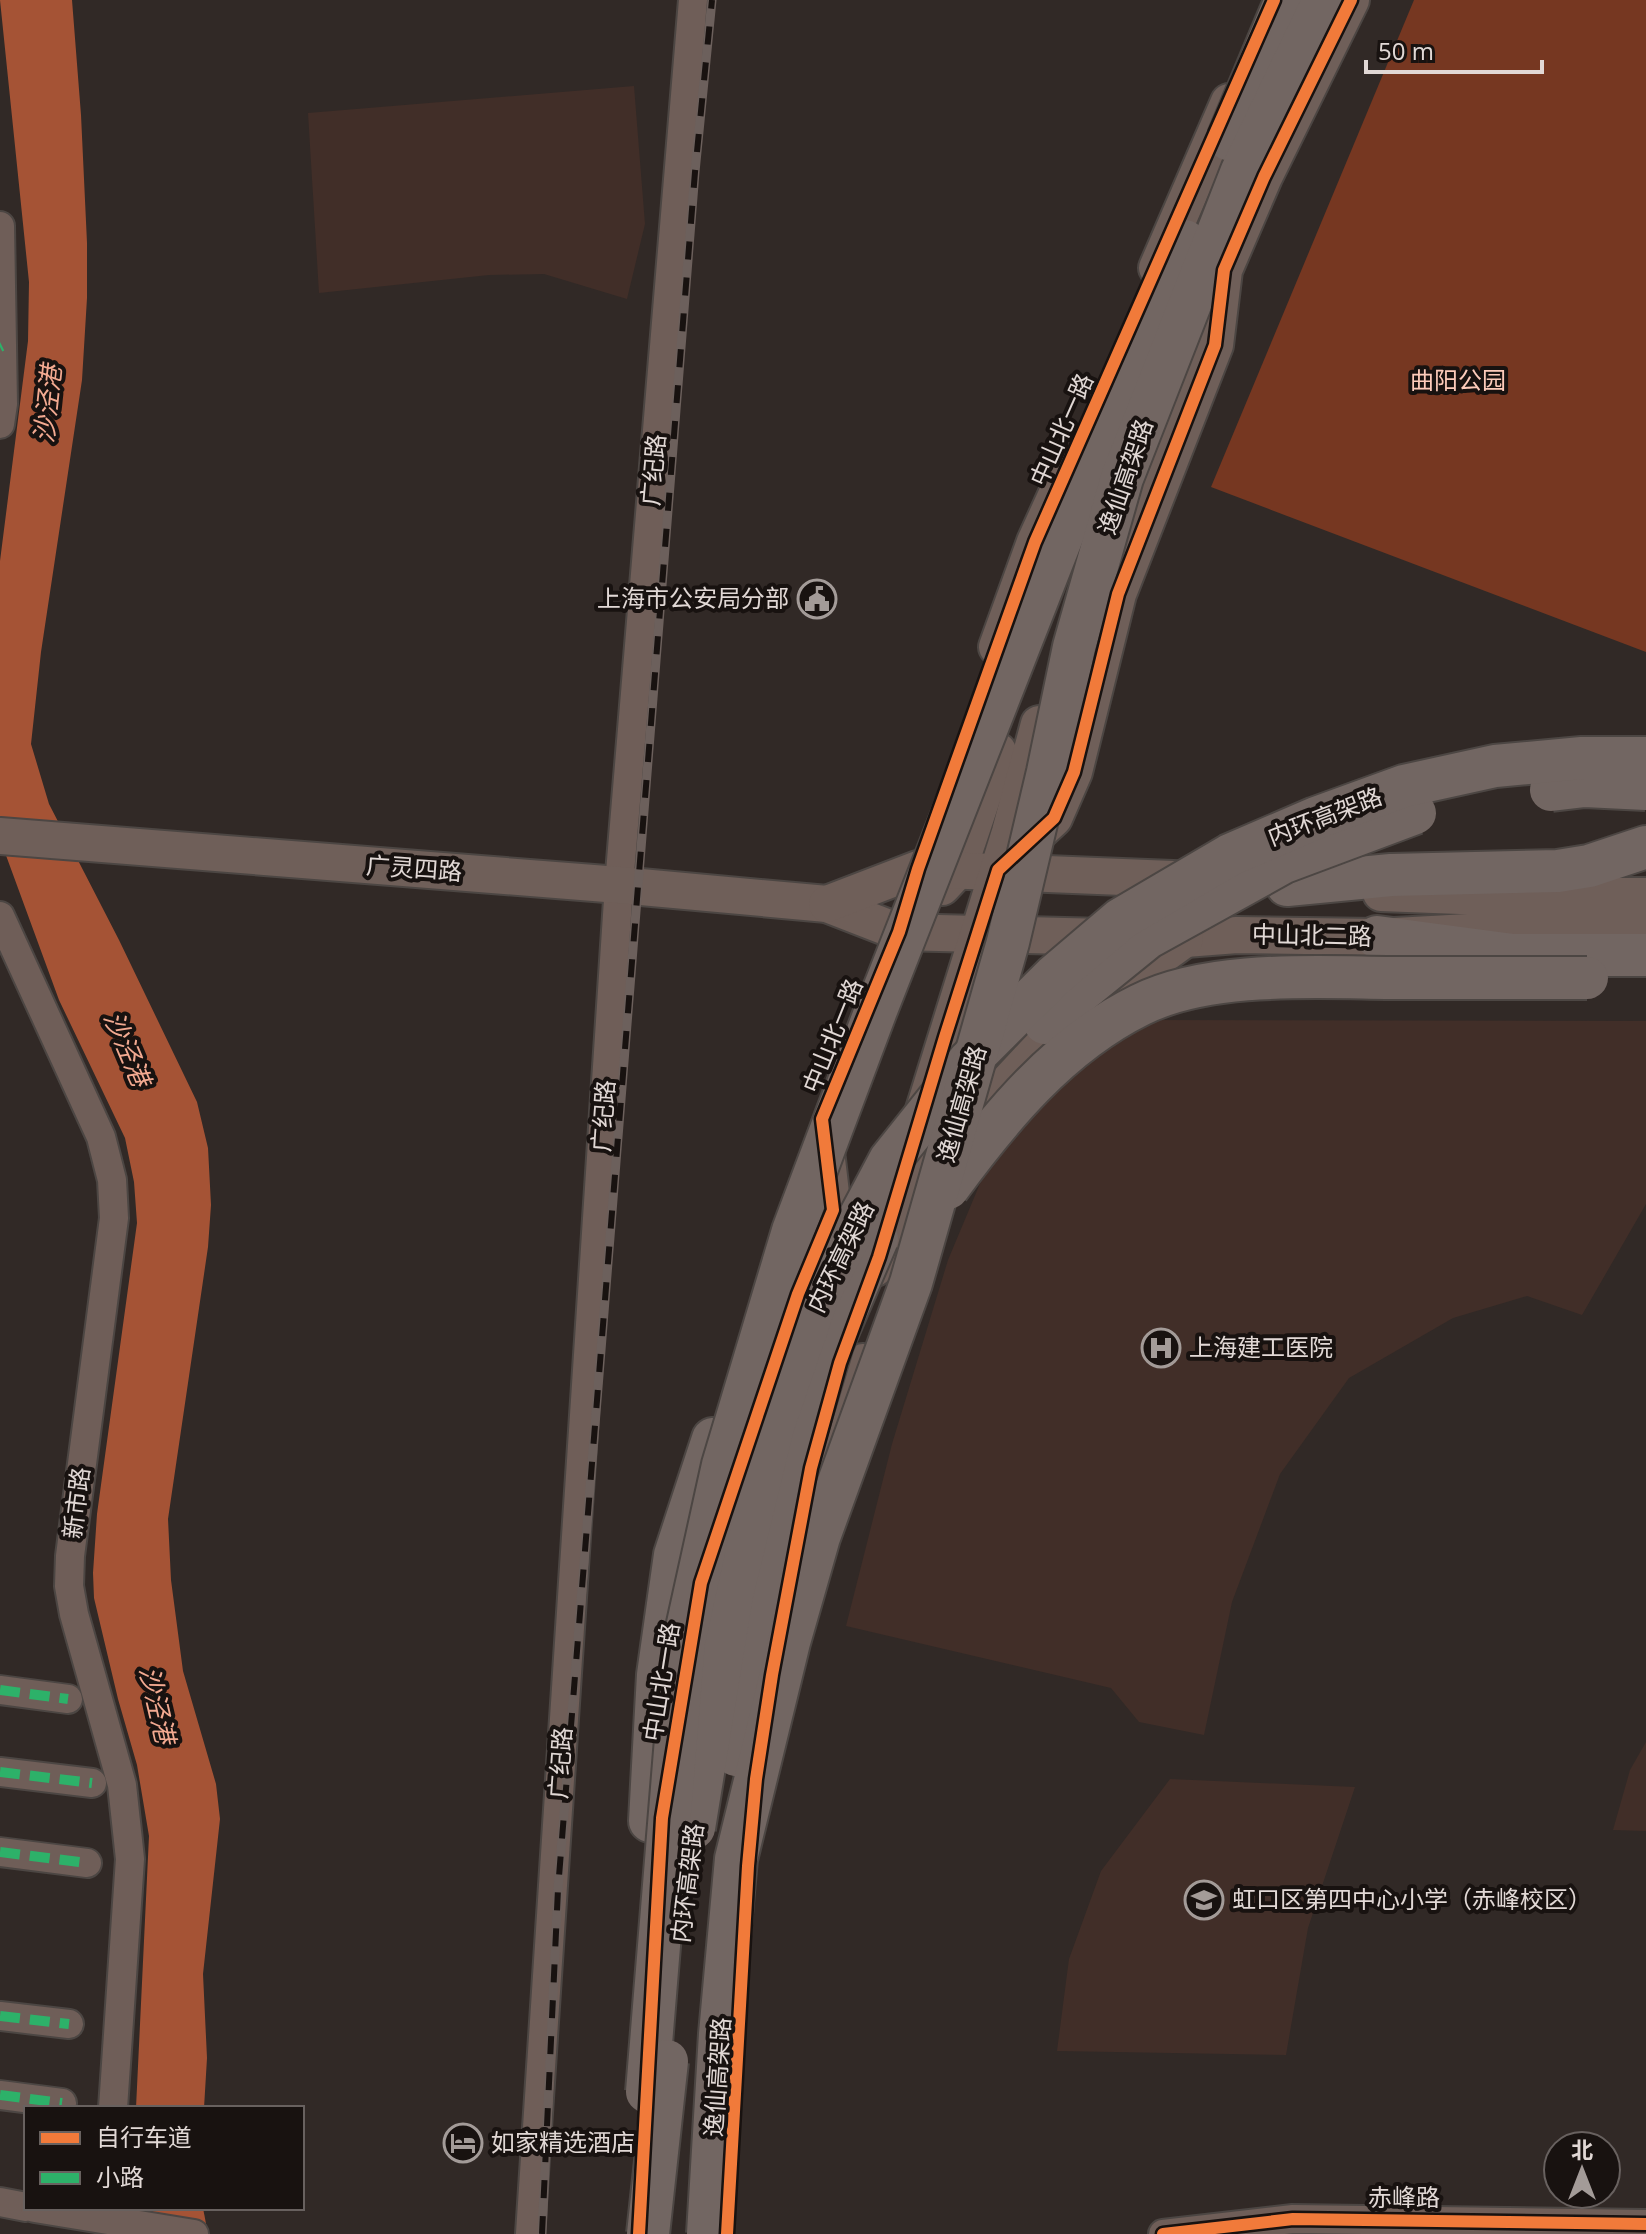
<svg xmlns="http://www.w3.org/2000/svg" width="1646" height="2234" font-family="'Open Sans','Noto Sans SC',sans-serif">
	<style>
		.built { fill: #412e28 }
		.green { fill: #763721 }
		.water { fill: #a55335 }
		.lines { fill: none; stroke-linecap: round; stroke-linejoin: round }
		.minor-casing { stroke: #4c4643; stroke-width: 32 }
		.major-casing { stroke: #4c4643; stroke-width: 40 }
		.highway-casing { stroke: #4c4643; stroke-width: 46 }
		.minor { stroke: #6f5e58; stroke-width: 28 }
		.major { stroke: #6f5f59; stroke-width: 36 }
		.highway { stroke: #726662; stroke-width: 42 }
		.rail-casing { stroke: #6c605c; stroke-width: 9 }
		.rail { stroke: #181210; stroke-width: 6; stroke-dasharray: 18; stroke-linecap: butt }
		.highway-bridge-casing { stroke: #4c4643; stroke-width: 46; stroke-linecap: butt }
		.highway-bridge { stroke: #726662; stroke-width: 42 }
		.quiet { stroke: #2db169; stroke-width: 10; stroke-dasharray: 20 10; stroke-linecap: butt }
		.cycleway-casing { stroke: #181210; stroke-width: 17 }
		.cycleway { stroke: #f17a3a; stroke-width: 12 }
		.labels { text-anchor: middle; stroke-width: 8; stroke-linejoin: round; paint-order: stroke }
		.park-label { font-size: 24px; fill: #fdcbba; stroke: #181210 }
		.street-label { font-size: 24px; fill: #e1d8d5; stroke: #181210 }
		.poi-label { font-size: 24px; fill: #e1d8d5; stroke: #181210; text-anchor: start }
		.water-label { font-size: 26px; font-style: italic; fill: #f3aa91; stroke: #181210 }
	</style>
	<rect width="100%" height="100%" fill="#312926"/>
	<g class="built">
		<polygon points="634,86 645,224 627,299 544,274 489,275 319,293 308,113"/>
		<polygon points="1141,1020 1646,1021 1646,1204 1582,1315 1527,1296 1453,1318 1349,1378 1280,1474 1232,1602 1204,1735 1139,1722 1111,1688 846,1626 892,1444 948,1260 984,1174 1022,1110"/>
		<polygon points="1646,1742 1646,1831 1613,1830 1630,1770"/>
		<polygon points="1170,1779 1355,1787 1308,1928 1286,2055 1057,2051 1069,1959 1101,1871"/>
	</g>
	<polygon class="green" points="1414,0 1646,0 1646,652 1211,487"/>
	<g class="water">
		<polygon points="0,0 72,0 81,115 87,243 87,298 82,380 41,652 31,744 49,804 119,940 197,1102 208,1148 211,1205 208,1247 168,1519 171,1580 183,1671 216,1784 220,1819 203,1974 207,2058 204,2108 136,2108 149,1836 137,1765 118,1699 94,1598 93,1573 97,1514 137,1223 134,1182 125,1138 59,1000 0,839 0,561 28,341 29,282"/>
		<polygon points="137,2208 203,2208 208,2234 139,2234"/>
	</g>
	<g class="lines">
		<g class="minor-casing">
			<g id="minor">
				<polyline points="0,226 3,404 0,424"/>
				<polyline points="0,916 101,1137 112,1180 114,1218 70,1556 69,1586 74,1614 122,1785 130,1859 113,2108"/>
				<polyline points="0,1690 68,1699"/>
				<polyline points="0,1772 92,1783"/>
				<polyline points="0,1852 87,1863"/>
				<polyline points="0,2016 69,2024"/>
				<polyline points="0,2095 62,2103"/>
				<polyline points="0,2202 26,2207"/>
				<polyline points="35,2208 194,2234"/>
				<polyline points="530,2234 619,885 693,0"/>
				<polyline points="1163,2234 1293,2219 1646,2224"/>
			</g>
		</g>
		<g class="major-casing">
			<g id="major">
				<polyline points="1157,268 1229,102"/>
				<polyline points="997,647 1035,542 1070,465"/>
				<polyline points="1040,831 1054,818 1074,772 1118,594 1215,345 1224,270 1264,177 1351,0"/>
				<polyline points="0,836 619,885 827,904 899,932 1185,939 1237,935 1377,937 1542,928 1646,929"/>
				<polyline points="942,887 958,870 998,751"/>
				<polyline points="1381,893 1460,896 1646,896"/>
				<polyline points="827,904 918,869 1198,880"/>
				<polyline points="952,1145 959,1135 1051,1036 1185,939"/>
				<polyline points="875,1268 1010,832 1039,724"/>
				<polyline points="791,1315 833,1210 825,1143"/>
				<polyline points="811,1468 853,1389 863,1362"/>
			</g>
		</g>
		<g class="highway-casing">
			<g id="highway">
				<polyline points="1287,885 1391,875 1558,871 1589,866 1646,847"/>
				<polyline points="1377,937 1513,955 1646,955"/>
				<polyline points="650,1821 658,1675 675,1555 713,1439"/>
			</g>
		</g>
		<use href="#minor" class="minor"/>
		<use href="#major" class="major"/>
		<use href="#highway" class="highway"/>
		<g class="rail-casing">
			<polyline id="rail" points="542,2234 558,1889 695,172 712,0"/>
		</g>
		<use href="#rail" class="rail"/>
		<g class="highway-bridge-casing">
			<g id="highway-bridge">
				<polyline points="1228,139 1286,0"/>
				<polyline points="1551,790 1585,786 1646,789"/>
				<polyline points="1045,1023 1063,1006 1147,938 1284,862 1415,813"/>
				<path d="M948,1188C1000,1117 1059,1045 1140,1005C1207,971 1311,977 1386,978C1453,978 1520,978 1587,978"/>
				<polyline points="736,1755 746,1691 797,1460 832,1344 877,1239"/>
				<polyline points="694,1828 732,1595 773,1427 818,1296 890,1160 969,1061 1054,976 1121,919 1230,855 1316,818 1404,786 1495,766 1582,758 1646,758"/>
				<polyline points="647,2092 684,1642 723,1465 793,1231 876,1010 1083,483 1185,241"/>
				<polyline points="648,2234 667,2061"/>
				<polyline points="708,2234 720,2034 736,1859 789,1642 819,1537 911,1283 1008,942 1048,772 1074,647 1122,478 1242,171 1324,0"/>
			</g>
		</g>
		<use href="#highway-bridge" class="highway-bridge"/>
		<g class="quiet">
			<polyline points="0,347 2,346"/>
			<polyline points="0,1690 68,1699"/>
			<polyline points="0,1772 92,1783"/>
			<polyline points="0,1852 87,1863"/>
			<polyline points="0,2016 69,2024"/>
			<polyline points="0,2095 62,2103"/>
		</g>
		<g class="cycleway-casing">
			<g id="cycleway">
				<polyline points="639,2234 662,1818 701,1583 798,1294 833,1210 822,1119 899,932 918,869 1035,542 1274,0"/>
				<polyline points="727,2234 748,1866 756,1779 772,1675 811,1468 840,1363 879,1257 945,1037 998,870 1054,818 1074,772 1118,594 1215,345 1224,270 1264,177 1351,0"/>
				<polyline points="1163,2234 1293,2219 1646,2224"/>
			</g>
		</g>
		<use href="#cycleway" class="cycleway"/>
	</g>
	<defs>
		<g id="civic-ring" transform="scale(2)"><circle r="9.5" fill="#181210" stroke="#a39b98" stroke-width="1.5"/><path d="M-.6-6.5H3V-4.5H.6V-3L4-1V1h2V6H-6V1h2V-1L-.6-3ZM-1.2 2.5V6h2.4V2.5Z" fill="#a39b98"/></g>
		<g id="hospital-ring" transform="scale(2)"><circle r="9.5" fill="#181210" stroke="#a39b98" stroke-width="1.5"/><path d="M-5-5h3v3.5h4V-5h3V5h-3V1.5h-4V5h-3Z" fill="#a39b98"/></g>
		<g id="school-ring" transform="scale(2)"><circle r="9.5" fill="#181210" stroke="#a39b98" stroke-width="1.5"/><path d="M0-5L7-2L0 1L-7-2ZM-4 1L0 2.5L4 1V4Q0 6-4 4Z" fill="#a39b98"/></g>
		<g id="hotel-ring" transform="scale(2)"><circle r="9.5" fill="#181210" stroke="#a39b98" stroke-width="1.5"/><path d="M-6-4.5h1.5V1H6V5H4.5V3h-9V5H-6ZM-4 0a1.8 1.8 0 1 1 3.6 0ZM.5 0V-2.5h3Q6-2.5 6 0Z" fill="#a39b98"/></g>
	</defs>
	<g fill-rule="evenodd">
		<use href="#civic-ring" x="817" y="599"/>
		<use href="#hospital-ring" x="1161" y="1348"/>
		<use href="#school-ring" x="1204" y="1900"/>
		<use href="#hotel-ring" x="463" y="2143"/>
	</g>
	<g class="labels">
		<g class="park-label">
			<text x="1458" y="389">曲阳公园</text>
		</g>
		<g class="street-label">
			<text transform="translate(1062 430) rotate(-66)" y="8">中山北一路</text>
			<text transform="translate(654 470) rotate(-85)" y="8">广纪路</text>
			<text transform="translate(1126 477) rotate(-71)" y="8">逸仙高架路</text>
			<text transform="translate(1325 817) rotate(-21)" y="8">内环高架路</text>
			<text transform="translate(414 869) rotate(4)" y="8">广灵四路</text>
			<text transform="translate(1312 936) rotate(1)" y="8">中山北二路</text>
			<text transform="translate(833 1036) rotate(-68)" y="8">中山北一路</text>
			<text transform="translate(962 1104) rotate(-74)" y="8">逸仙高架路</text>
			<text transform="translate(604 1116) rotate(-86)" y="8">广纪路</text>
			<text transform="translate(841 1257) rotate(-64)" y="8">内环高架路</text>
			<text transform="translate(77 1503) rotate(-83)" y="8">新市路</text>
			<text transform="translate(662 1682) rotate(-81)" y="8">中山北一路</text>
			<text transform="translate(561 1763) rotate(-86)" y="8">广纪路</text>
			<text transform="translate(688 1883) rotate(-83)" y="8">内环高架路</text>
			<text transform="translate(718 2077) rotate(-86)" y="8">逸仙高架路</text>
			<text x="1404" y="2206">赤峰路</text>
		</g>
		<g class="poi-label">
			<text x="789" y="607" text-anchor="end">上海市公安局分部</text>
			<text x="1189" y="1356">上海建工医院</text>
			<text x="1232" y="1908">虹口区第四中心小学（赤峰校区）</text>
			<text x="491" y="2151">如家精选酒店</text>
		</g>
		<g class="water-label">
			<text transform="translate(48 404) rotate(-84)" y="9">沙泾港</text>
			<text transform="translate(127 1049) rotate(67)" y="9">沙泾港</text>
			<text transform="translate(157 1705) rotate(77)" y="9">沙泾港</text>
		</g>
	</g>
	<rect x="24" y="2106" width="280" height="104" fill="#181210" stroke="#68615f" stroke-width="2"/>
	<rect x="40" y="2132" width="40" height="12" fill="#f17a3a" stroke="#68615f" stroke-width="2"/>
	<text x="96" y="2146" font-size="24" fill="#e1d8d5">自行车道</text>
	<rect x="40" y="2172" width="40" height="12" fill="#2db169" stroke="#68615f" stroke-width="2"/>
	<text x="96" y="2186" font-size="24" fill="#e1d8d5">小路</text>
	<g transform="translate(1582 2170)"><circle r="38" fill="#181210" stroke="#68615f" stroke-width="2"/>
	<path d="M0-6L14 30L0 20L-14 30Z" fill="#a39b98"/>
	<text y="-12" font-size="22" font-weight="bold" text-anchor="middle" fill="#e1d8d5">北</text>
	</g>
	<path d="M1366 60v12h176v-12" fill="none" stroke="#e1d8d5" stroke-width="4"/>
	<text x="1378" y="60" font-size="24" fill="#e1d8d5" stroke="#181210" stroke-width="6" paint-order="stroke">50 m</text>
</svg>
